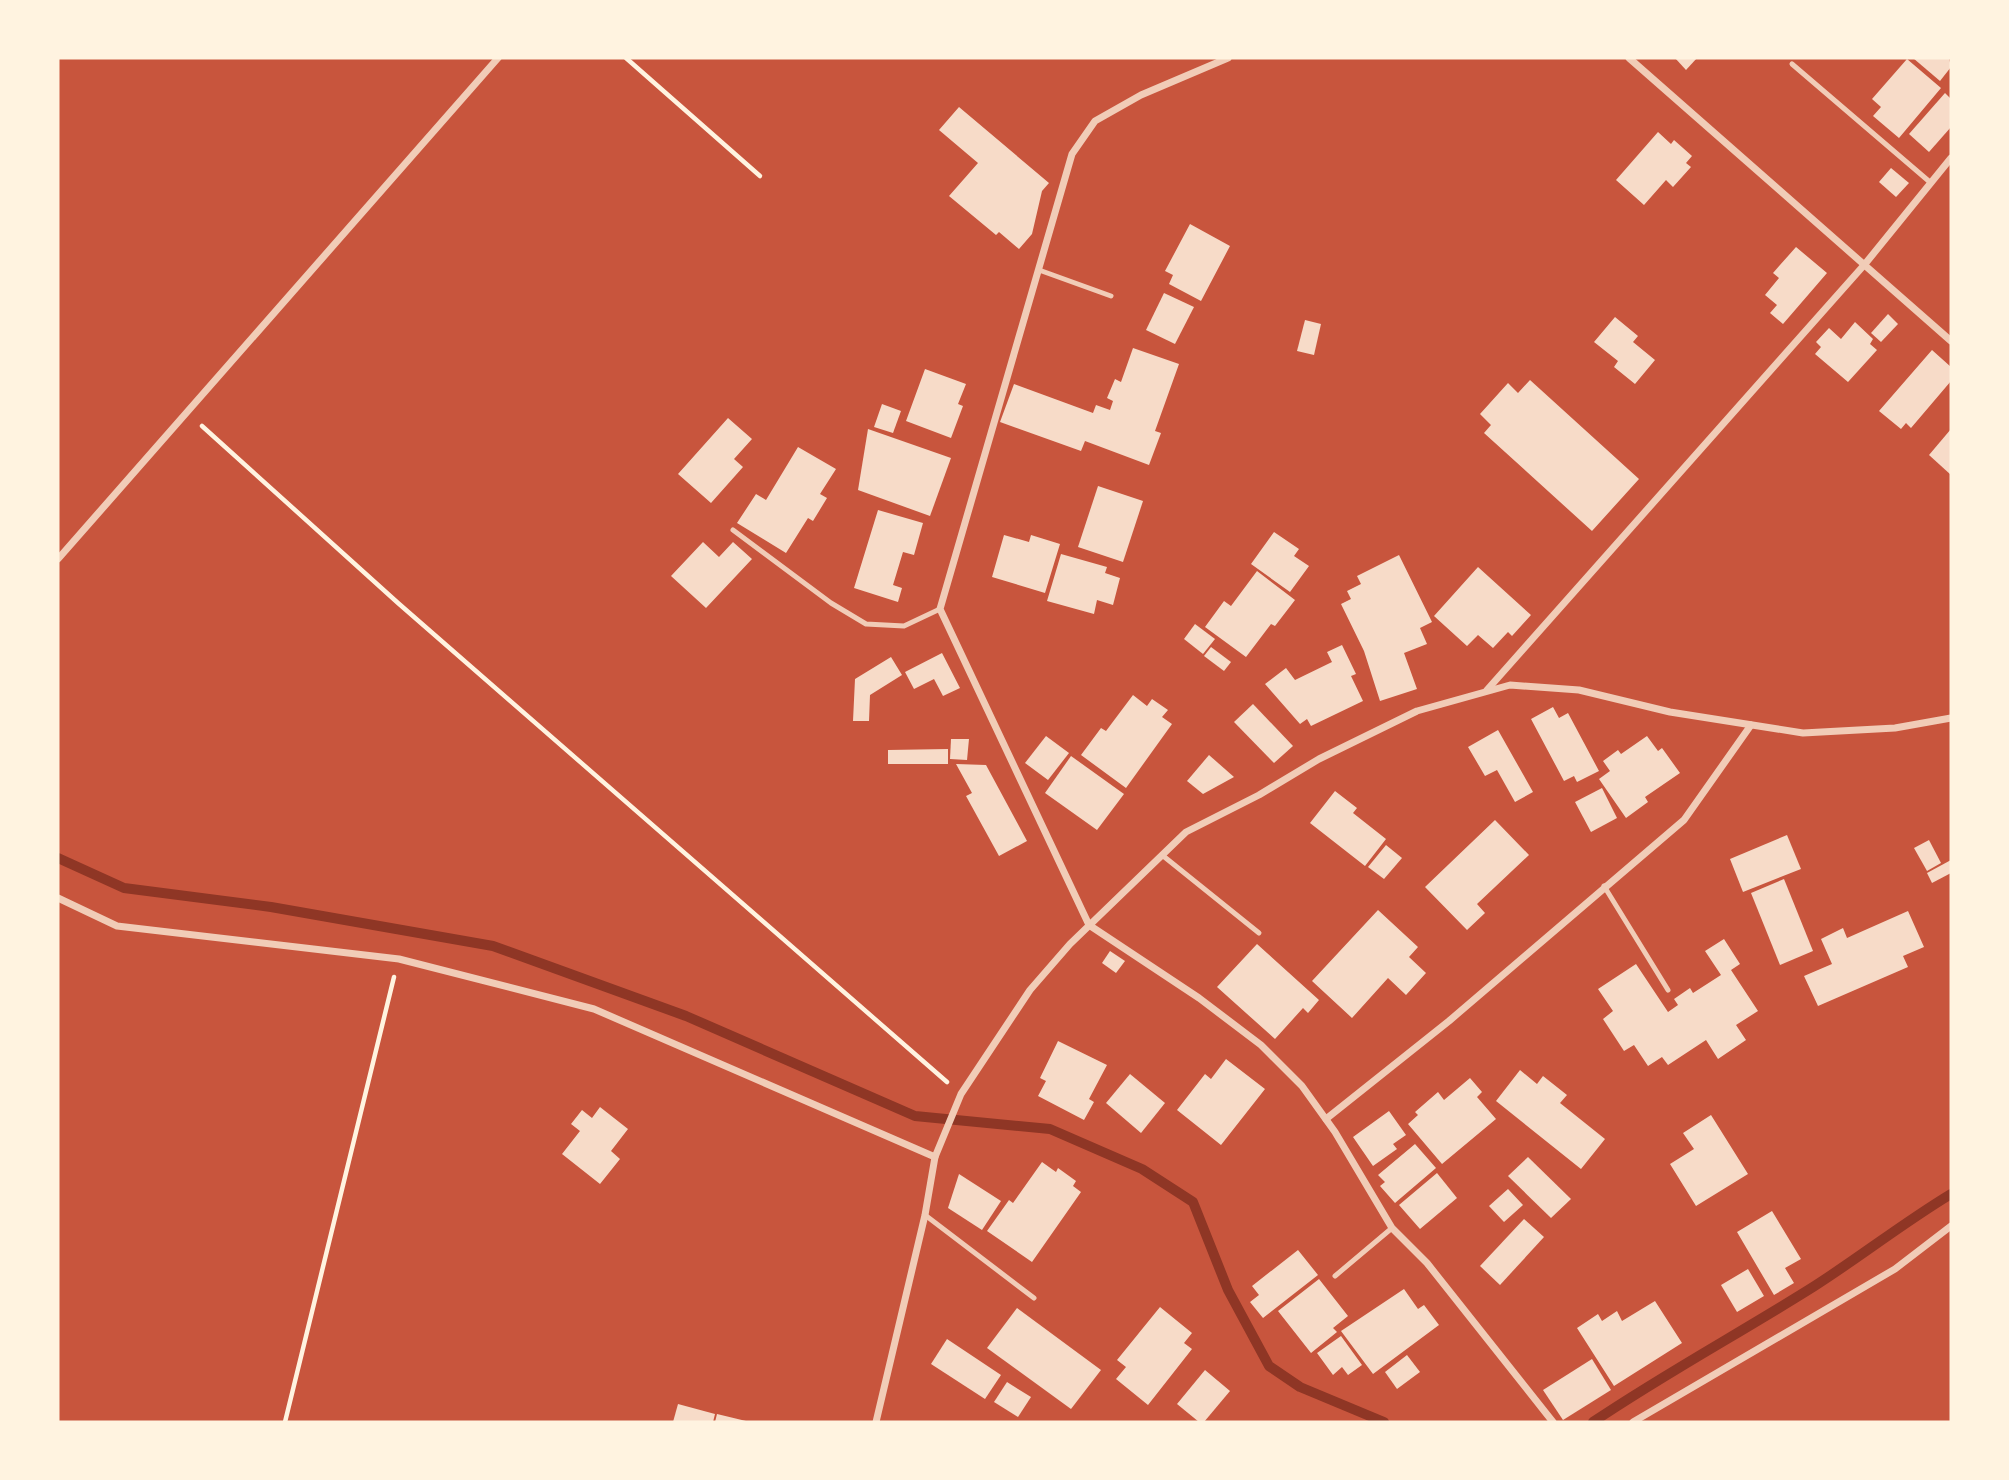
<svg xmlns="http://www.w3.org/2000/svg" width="2009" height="1480" font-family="Montserrat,sans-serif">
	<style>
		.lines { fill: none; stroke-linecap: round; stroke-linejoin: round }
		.stream { stroke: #8f3625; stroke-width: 10 }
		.building { fill: #f7dbc8 }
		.path { stroke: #fff3e0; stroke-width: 4.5 }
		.service { stroke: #f1ccb7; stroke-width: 5 }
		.minor { stroke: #f1ccb7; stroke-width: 7 }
	</style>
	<rect width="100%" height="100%" fill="#c8553d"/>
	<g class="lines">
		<g class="stream">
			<polyline points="58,858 124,888 271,907 493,946 686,1016 915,1116 1050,1129 1142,1169 1193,1202 1228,1290 1269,1366 1300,1387 1384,1422"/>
			<path d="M1593,1422C1664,1374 1740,1333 1813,1287C1860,1257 1903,1223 1951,1194"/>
		</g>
	</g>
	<g class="building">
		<polygon points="1675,58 1697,58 1686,70"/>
		<polygon points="1913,58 1949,58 1951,67 1940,81"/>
		<polygon points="1907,59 1941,88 1899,138 1873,116 1881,107 1872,99"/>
		<polygon points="1945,93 1951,99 1951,127 1929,152 1909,134"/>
		<polygon points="959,107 1049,183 1042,191 1032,234 1019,249 999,232 996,235 949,196 978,163 939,130"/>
		<polygon points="1658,132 1671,144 1674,140 1692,156 1686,163 1691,167 1673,187 1666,180 1644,205 1616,180"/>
		<polygon points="1891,168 1909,183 1896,197 1879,182"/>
		<polygon points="1190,224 1230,246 1201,301 1169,284 1173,275 1165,271"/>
		<polygon points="1796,247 1827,273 1783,324 1770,313 1777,305 1765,295 1779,278 1773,273"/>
		<polygon points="1164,293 1194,307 1175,344 1146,330"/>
		<polygon points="1888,314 1898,324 1881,342 1871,333"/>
		<polygon points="1615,317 1638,336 1633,342 1655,360 1635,384 1614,367 1618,361 1594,342"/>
		<polygon points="1305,320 1321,324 1314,355 1297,351"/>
		<polygon points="1855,322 1873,339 1870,344 1877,350 1848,382 1815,354 1821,347 1816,342 1829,328 1841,339"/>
		<polygon points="1133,348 1179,364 1155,431 1161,433 1149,465 1085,441 1081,451 1000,422 1014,384 1093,413 1096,405 1110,410 1113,401 1107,398 1115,379 1121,382"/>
		<polygon points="1932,350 1951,367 1951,381 1911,428 1906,423 1901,429 1879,411"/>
		<polygon points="925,369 966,384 958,404 963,406 951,438 906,421"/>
		<polygon points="1530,380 1639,479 1592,531 1484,433 1491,425 1480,414 1508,383 1518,393"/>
		<polygon points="882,404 901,411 893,433 874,427"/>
		<polygon points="728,418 752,439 734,459 743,467 711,503 678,474"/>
		<polygon points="868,429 951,458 930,516 858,490"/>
		<polygon points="1951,429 1951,475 1929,455"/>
		<polygon points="798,447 836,469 820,494 827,498 813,521 808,518 786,553 737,523 756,494 766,500"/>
		<polygon points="1098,486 1143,501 1123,562 1078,547"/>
		<polygon points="878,510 923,523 914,555 903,552 893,585 902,588 898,602 854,588"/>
		<polygon points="1274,532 1299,549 1294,556 1309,566 1290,592 1251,564"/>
		<polygon points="1004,535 1029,542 1031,535 1060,544 1045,593 992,577"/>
		<polygon points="703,542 719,557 733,542 752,559 706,608 671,576"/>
		<polygon points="1061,554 1107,567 1105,573 1120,578 1113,605 1097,600 1094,614 1047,601"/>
		<polygon points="1399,555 1432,622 1420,628 1427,644 1404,653 1417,689 1380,701 1364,651 1341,604 1351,599 1347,591 1361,584 1357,576"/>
		<polygon points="1478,567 1531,615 1512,636 1508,632 1493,648 1478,635 1467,646 1434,616"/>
		<polygon points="1257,571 1295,600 1275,626 1271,624 1246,657 1205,627 1224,601 1231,606"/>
		<polygon points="1195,624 1215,639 1203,654 1184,639"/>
		<polygon points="1342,645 1356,674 1351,676 1363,701 1311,726 1307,719 1300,724 1265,684 1286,668 1295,680 1332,662 1327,652"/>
		<polygon points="1211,647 1231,662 1224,671 1204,656"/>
		<polygon points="942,653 960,688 943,696 934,679 914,689 905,672"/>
		<polygon points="891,657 902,675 870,695 869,721 853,721 855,679"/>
		<polygon points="1133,695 1147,706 1152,699 1168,710 1162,717 1172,724 1126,788 1081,755 1101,728 1106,731"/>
		<polygon points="1253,704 1293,746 1274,763 1234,722"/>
		<polygon points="1553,707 1559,718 1568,713 1599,771 1577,782 1574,776 1564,781 1531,719"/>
		<polygon points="1498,730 1533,792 1515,802 1497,770 1485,776 1468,747"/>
		<polygon points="1046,736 1069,753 1048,780 1025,763"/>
		<polygon points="1647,736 1658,751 1662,748 1680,773 1645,797 1648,802 1626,818 1599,779 1610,771 1603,761 1618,750 1621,754"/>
		<polygon points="951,739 969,739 967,760 950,759"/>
		<polygon points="948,749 948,764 888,764 888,750"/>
		<polygon points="1209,755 1234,777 1203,794 1187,781"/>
		<polygon points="1071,756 1124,794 1097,830 1045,793"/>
		<polygon points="956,764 986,765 1027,841 999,856 966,796 972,793"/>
		<polygon points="1602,788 1617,818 1591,832 1575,802"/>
		<polygon points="1335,791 1357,808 1353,813 1386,839 1365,866 1310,823"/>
		<polygon points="1495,820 1529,855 1477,904 1485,913 1467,930 1425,887"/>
		<polygon points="1787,835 1801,869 1743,892 1730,859"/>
		<polygon points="1929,840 1941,863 1927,871 1914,848"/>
		<polygon points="1386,845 1402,858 1384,879 1368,867"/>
		<polygon points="1951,860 1951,873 1932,883 1927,873"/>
		<polygon points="1784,879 1813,951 1780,965 1751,893"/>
		<polygon points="1378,910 1418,947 1409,957 1426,973 1406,995 1388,978 1352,1018 1312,981"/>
		<polygon points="1908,911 1924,947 1903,956 1908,967 1818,1006 1804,976 1832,964 1821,939 1843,928 1847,938"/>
		<polygon points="1724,939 1740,964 1731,970 1758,1011 1736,1025 1746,1040 1718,1059 1706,1040 1668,1065 1662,1057 1648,1066 1634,1045 1624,1051 1603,1019 1613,1011 1598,989 1636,964 1668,1012 1678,1005 1674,999 1690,988 1693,993 1721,975 1705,951"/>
		<polygon points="1257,944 1319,1000 1308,1013 1303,1008 1275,1039 1217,987"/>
		<polygon points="1110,951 1125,961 1116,973 1102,963"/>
		<polygon points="1058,1041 1107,1065 1089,1099 1094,1102 1084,1120 1038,1096 1046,1081 1040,1078"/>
		<polygon points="1226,1059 1265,1089 1221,1145 1177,1110 1205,1074 1211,1079"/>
		<polygon points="1520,1070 1537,1084 1543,1076 1567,1095 1560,1103 1605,1139 1581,1169 1496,1101"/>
		<polygon points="1130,1074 1165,1103 1141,1133 1106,1103"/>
		<polygon points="1470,1078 1482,1092 1477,1097 1496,1119 1442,1164 1408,1124 1418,1115 1415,1112 1438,1092 1444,1100"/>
		<polygon points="600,1107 628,1129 611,1151 620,1159 600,1184 562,1154 580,1131 571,1124 582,1110 592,1118"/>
		<polygon points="1389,1111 1406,1135 1393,1144 1397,1149 1373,1166 1353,1137"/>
		<polygon points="1711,1115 1748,1174 1696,1206 1670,1164 1694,1149 1683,1133"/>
		<polygon points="1415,1144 1436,1168 1395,1203 1380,1186 1385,1182 1378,1175"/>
		<polygon points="1528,1157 1571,1199 1551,1218 1508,1176"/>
		<polygon points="1042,1162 1056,1172 1058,1168 1076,1181 1073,1186 1081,1192 1032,1262 987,1231 1009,1200 1013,1203"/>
		<polygon points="1437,1173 1457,1198 1420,1229 1399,1205"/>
		<polygon points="959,1174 1001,1201 982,1230 948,1208"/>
		<polygon points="1508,1189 1523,1205 1504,1222 1489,1206"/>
		<polygon points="1772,1211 1801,1259 1785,1268 1794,1283 1774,1295 1737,1232"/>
		<polygon points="1524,1219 1544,1237 1500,1285 1480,1266"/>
		<polygon points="1298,1250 1318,1275 1263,1318 1250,1302 1259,1295 1252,1286"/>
		<polygon points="1748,1269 1764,1296 1737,1312 1721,1285"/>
		<polygon points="1319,1279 1348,1316 1333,1328 1337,1332 1311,1353 1278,1311"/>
		<polygon points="1404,1289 1418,1309 1424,1305 1439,1325 1373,1374 1341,1331"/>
		<polygon points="1655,1301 1682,1343 1614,1386 1577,1328 1598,1314 1602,1321 1617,1311 1622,1321"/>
		<polygon points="1160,1307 1192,1333 1184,1343 1192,1349 1148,1405 1116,1379 1126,1367 1117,1360"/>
		<polygon points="1017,1308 1101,1370 1071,1409 987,1348"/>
		<polygon points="1341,1336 1362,1365 1348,1375 1342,1367 1333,1375 1317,1353"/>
		<polygon points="947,1339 1001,1375 985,1399 931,1364"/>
		<polygon points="1407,1355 1420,1372 1397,1389 1385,1372"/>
		<polygon points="1592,1359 1611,1390 1563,1420 1543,1390"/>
		<polygon points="1205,1370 1230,1391 1204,1422 1199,1422 1177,1404"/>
		<polygon points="1007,1382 1031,1397 1018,1417 994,1402"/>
		<polygon points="678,1404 715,1414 713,1422 673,1422"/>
		<polygon points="717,1414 746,1421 745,1422 715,1422"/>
	</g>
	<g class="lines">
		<g class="path">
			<polyline points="626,58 760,176"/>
			<polyline points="202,426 398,603 947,1082"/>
			<polyline points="285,1422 394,977"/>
		</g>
		<g class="service">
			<polyline points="1792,64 1931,183"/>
			<polyline points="1039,270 1111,296"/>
			<polyline points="733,530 831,603 866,624 904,626 940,609"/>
			<polyline points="1162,855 1259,933"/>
			<polyline points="1604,886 1668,990"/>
			<polyline points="925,1215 1034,1298"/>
			<polyline points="1335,1276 1392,1228"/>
		</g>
		<g class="minor">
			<polyline points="1228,58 1141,95 1095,121 1072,154 940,609 1089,925 1199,998 1261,1045 1302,1086 1335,1132 1392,1228 1427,1263 1553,1422"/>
			<polyline points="1629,58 1951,341"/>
			<polyline points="58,559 498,58"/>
			<polyline points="1487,690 1865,264 1951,158"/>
			<polyline points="58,898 117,926 399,959 594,1009 935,1157"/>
			<polyline points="1326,1119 1449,1021 1684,820 1751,725"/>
			<polyline points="876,1422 925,1215 935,1157 961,1094 1030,990 1070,944 1186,832 1259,795 1319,759 1417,711 1510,685 1579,690 1670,712 1803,733 1895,728 1951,718"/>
			<polyline points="1633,1422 1895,1269 1951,1226"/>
		</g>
	</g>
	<rect width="2009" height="1480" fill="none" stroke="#fff3e0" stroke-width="119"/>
</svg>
